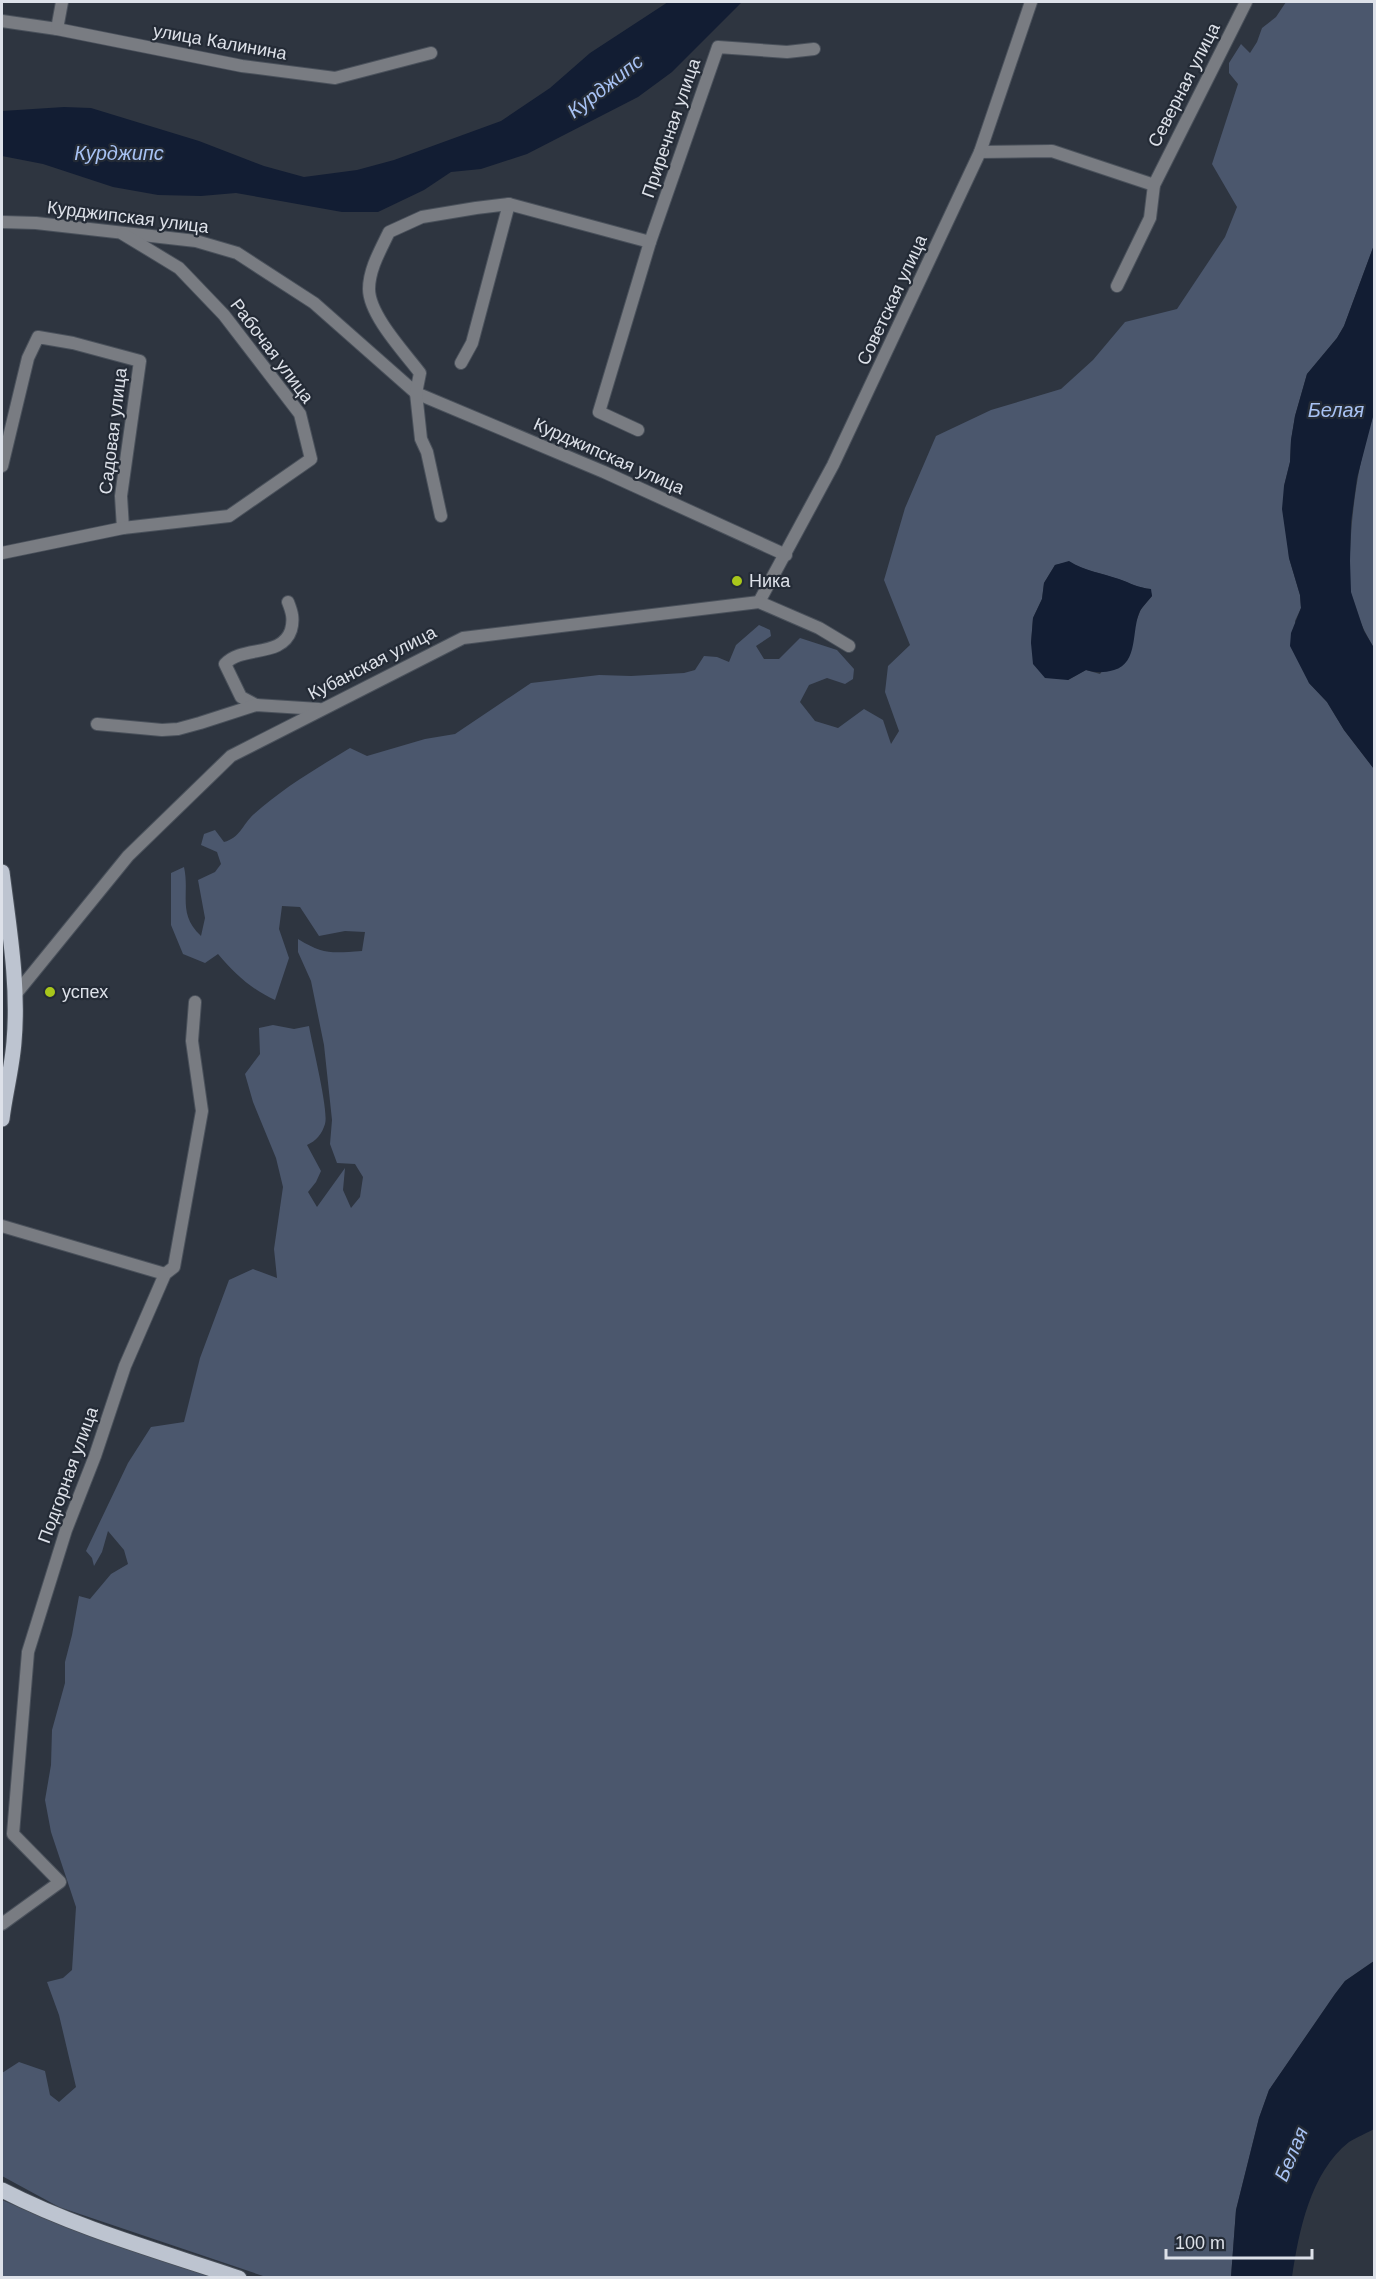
<svg xmlns="http://www.w3.org/2000/svg" width="1376" height="2279" font-family="Helvetica,sans-serif">
	<style>
		.green { fill: #4b576d; fill-rule: evenodd }
		.water { fill: #121d33 }
		.lines { fill: none; stroke-linecap: round; stroke-linejoin: round }
		.minor-casing { stroke: #4a515b; stroke-width: 14 }
		.major-casing { stroke: #4a515b; stroke-width: 17 }
		.minor { stroke: #797c82; stroke-width: 12 }
		.major { stroke: #bdc4d0; stroke-width: 15 }
		.poi-dot { fill: #a9c71b; stroke: #242b36; stroke-width: 2 }
		.labels { text-anchor: middle; stroke-width: 4.5; stroke-linejoin: round; paint-order: stroke }
		.street-label { font-size: 18px; fill: #dde1e9; stroke: #242b36 }
		.poi-label { font-size: 18px; fill: #dde1e9; stroke: #242b36; text-anchor: start }
		.water-label { font-size: 20px; font-style: italic; fill: #a8c2f3; stroke: #242b36 }
	</style>
	<rect width="100%" height="100%" fill="#2e3540"/>
	<g class="green">
		<path d="M1286,2H1374V245L1344,326L1337,338L1307,374L1295,416L1291,440L1290,462L1284,486L1289,558L1300,595L1301,608L1295,621L1309,683L1327,702L1344,730L1374,769V1961L1345,1981L1335,1994L1269,2090L1259,2118L1236,2210L1231,2277H266L59,2207L2,2176V2073L19,2062L45,2071L50,2095L59,2102L76,2087L59,2015L47,1982L63,1978L72,1970L76,1907L51,1832L45,1800L51,1765L52,1730L65,1683V1662L72,1635L79,1596L90,1599L111,1574L128,1564L124,1550L108,1531L102,1552L94,1566L92,1558L86,1551L128,1463L151,1427L184,1422L200,1358L229,1280L253,1269L277,1278L274,1249L283,1187L276,1158L253,1102L245,1074L260,1054L259,1028L273,1025L294,1029L309,1026C312,1044 329,1111 325,1124C322,1134 316,1141 307,1145L321,1171L316,1182L308,1192L317,1207L345,1168L343,1190L351,1208L360,1197L363,1177L355,1164L337,1163L330,1144L332,1120L324,1045L311,981L298,952V939C324,955 332,953 362,951L365,932L345,931L319,936L300,907L282,906L279,929L289,958L275,1000C251,989 235,974 218,954L205,963L183,954L171,925V873L184,867C190,894 177,914 201,936L205,918L198,880L215,872L221,864L217,852L201,845L204,834L215,830L224,842C240,838 242,825 254,814C283,788 317,768 350,748L367,756L425,739L455,734L531,683L599,675L631,676L684,673L695,670L704,656L717,657L729,662L736,645L759,625L770,630L771,636L756,646L764,659H779L800,638L837,650L854,669L853,679L845,684L827,678L809,685L800,702L815,721L838,728L864,709L883,720L891,744L899,731L885,692L888,666L910,645L884,580L905,508L936,436L991,410L1061,389L1093,360L1125,322L1177,309L1225,237L1237,207L1212,164L1238,84L1229,73V63L1241,44L1250,53L1257,42L1262,28L1276,17ZM1069,562C1085,571 1101,573 1118,579C1129,583 1139,588 1150,589L1152,596L1141,609L1137,619L1100,674L1086,670L1068,680L1031,643L1033,618L1042,599L1044,583L1055,565Z"/>
		<path d="M1374,413V648C1364,631 1355,613 1351,594C1348,581 1350,566 1350,553C1352,504 1359,459 1374,413Z"/>
		<polygon points="2,2200 61,2225 218,2277 2,2277"/>
	</g>
	<g class="water">
		<polygon points="668,2 742,2 672,72 638,97 527,154 481,169 451,172 424,190 378,212 342,212 236,193 201,196 158,195 113,187 43,164 2,156 2,111 64,107 91,108 199,141 264,166 304,177 357,170 394,160 501,121 550,88 590,53"/>
		<polygon points="1374,245 1374,413 1357,478 1351,522 1350,561 1351,592 1364,631 1374,648 1374,769 1344,730 1327,702 1309,683 1290,646 1291,633 1301,608 1300,595 1289,558 1282,509 1284,486 1290,462 1291,440 1295,416 1307,374 1337,338 1344,326"/>
		<path d="M1069,561C1085,571 1101,573 1119,579C1130,583 1139,588 1151,589L1152,596C1148,601 1143,606 1140,611C1131,630 1139,663 1114,670C1103,673 1097,673 1086,670L1068,680L1045,678L1033,664L1031,643L1033,618L1042,599L1044,583L1055,565Z"/>
		<path d="M1374,1961V2129C1367,2133 1357,2137 1349,2142C1310,2173 1299,2231 1292,2277H1231L1236,2210L1259,2118L1269,2090L1335,1994L1345,1981Z"/>
	</g>
	<g class="lines">
		<g class="minor-casing">
			<g id="minor">
				<polyline points="2,21 57,29 242,66 335,78 431,53"/>
				<polyline points="57,29 62,2"/>
				<polyline points="980,152 1052,151 1154,185"/>
				<polyline points="2,222 36,223 196,241 237,253 314,303 416,393 604,472 786,555"/>
				<polyline points="1117,286 1150,218 1154,185 1246,2"/>
				<polyline points="461,363 472,343 509,204"/>
				<polyline points="638,430 599,412 650,242 718,47 787,52 814,49"/>
				<polyline points="2,466 28,358 38,337 73,343 140,361 121,496 123,528"/>
				<path d="M441,516L427,452L421,439L416,393L420,373C405,353 369,315 369,289C369,269 381,249 389,232L422,217L476,208L509,204L650,242"/>
				<polyline points="2,553 123,528 229,516 311,459 300,414 224,315 179,268 123,234"/>
				<polyline points="759,602 833,465 980,152 1031,2"/>
				<path d="M256,705L241,697L225,664C242,645 282,658 291,630C294,619 292,612 288,602"/>
				<polyline points="97,724 162,730 178,729 200,723 256,705 319,709"/>
				<polyline points="15,995 128,856 231,756 463,638 759,602 819,628 849,646"/>
				<polyline points="2,1226 165,1274"/>
				<polyline points="2,1924 60,1882 13,1834 28,1652 66,1530 95,1456 125,1366 165,1274 174,1267 202,1111 192,1041 195,1002"/>
			</g>
		</g>
		<g class="major-casing">
			<g id="major">
				<path d="M2,872C9,928 19,985 14,1042C12,1068 5,1094 2,1119"/>
				<path d="M2,2190C76,2228 159,2251 239,2278"/>
			</g>
		</g>
		<use href="#minor" class="minor"/>
		<use href="#major" class="major"/>
	</g>
	<g class="poi-dot">
		<circle cx="737" cy="581" r="6"/>
		<circle cx="50" cy="992" r="6"/>
	</g>
	<g class="labels">
		<g class="street-label">
			<text transform="translate(220 42) rotate(10)" y="6">улица Калинина</text>
			<text transform="translate(1184 85) rotate(-63)" y="6">Северная улица</text>
			<text transform="translate(671 128) rotate(-71)" y="6">Приречная улица</text>
			<text transform="translate(128 217) rotate(7)" y="6">Курджипская улица</text>
			<text transform="translate(892 300) rotate(-65)" y="6">Советская улица</text>
			<text transform="translate(272 351) rotate(53)" y="6">Рабочая улица</text>
			<text transform="translate(113 431) rotate(-83)" y="6">Садовая улица</text>
			<text transform="translate(609 456) rotate(24)" y="6">Курджипская улица</text>
			<text transform="translate(372 663) rotate(-27)" y="6">Кубанская улица</text>
			<text transform="translate(68 1475) rotate(-70)" y="6">Подгорная улица</text>
		</g>
		<g class="poi-label">
			<text x="749" y="587">Ника</text>
			<text x="62" y="998">успех</text>
		</g>
		<g class="water-label">
			<text transform="translate(605 86) rotate(-38)" y="7">Курджипс</text>
			<text x="119" y="160">Курджипс</text>
			<text x="1336" y="417">Белая</text>
			<text transform="translate(1291 2154) rotate(-67)" y="7">Белая</text>
		</g>
	</g>
	<rect width="1376" height="2279" fill="none" stroke="#dde1e9" stroke-width="6"/>
	<path d="M1166 2249v9h146v-9" fill="none" stroke="#dde1e9" stroke-width="3"/>
	<text x="1175" y="2249" font-size="18" fill="#dde1e9" stroke="#242b36" stroke-width="4.5" paint-order="stroke">100 m</text>
</svg>
